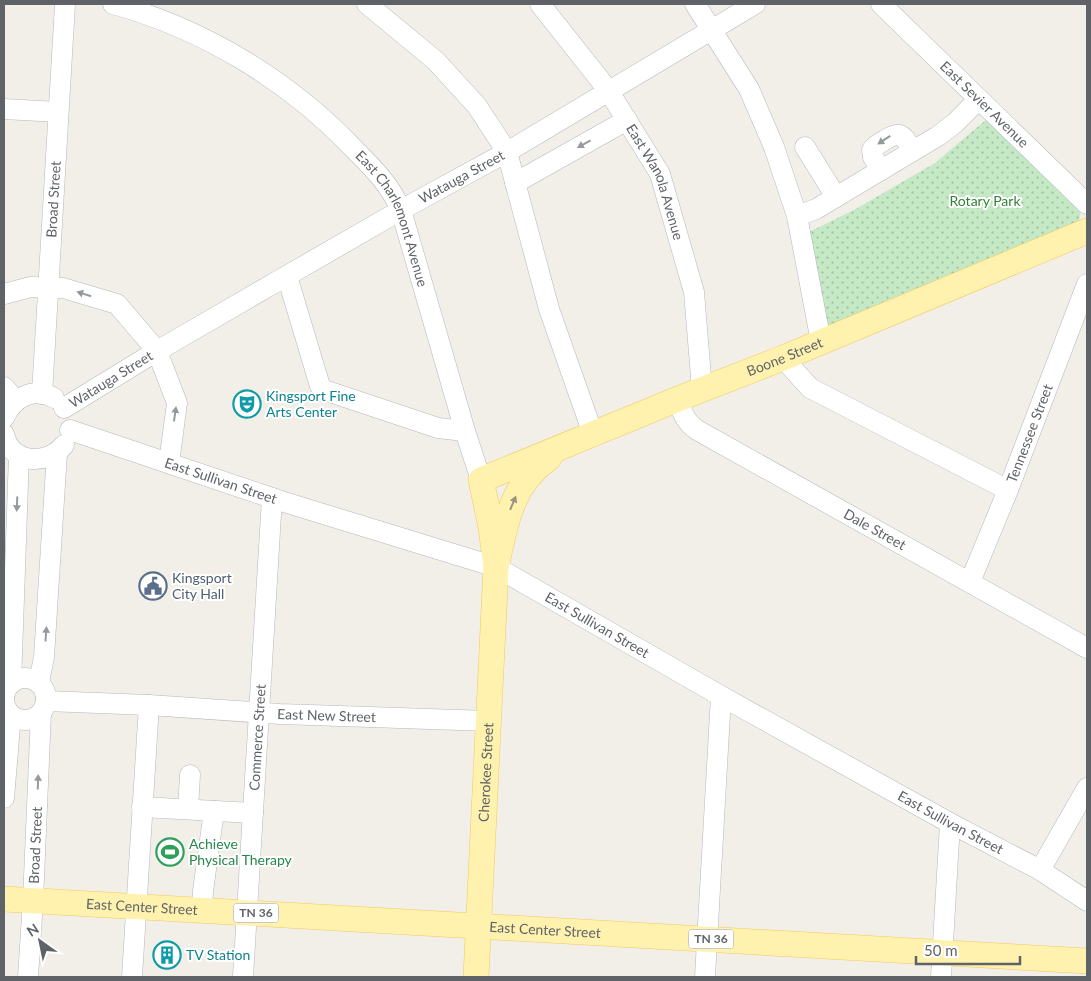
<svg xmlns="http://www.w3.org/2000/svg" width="1091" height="981" font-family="Lato,sans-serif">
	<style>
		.grass { fill: url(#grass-dots) }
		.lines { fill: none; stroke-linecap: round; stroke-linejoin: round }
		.minor-casing { stroke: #b5b8bc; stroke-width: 21 }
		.major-casing { stroke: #f2c960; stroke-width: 26 }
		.minor { stroke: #fff; stroke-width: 20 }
		.major { stroke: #fff2af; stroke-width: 25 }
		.oneway { fill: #979a9d }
		.oneway2 { fill: #979581 }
		.labels { text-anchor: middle; stroke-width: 4; stroke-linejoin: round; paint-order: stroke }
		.shield { fill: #fff; stroke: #8f9295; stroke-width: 1 }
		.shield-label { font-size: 12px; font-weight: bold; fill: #5f6368 }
		.street-label { font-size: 14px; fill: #5f6368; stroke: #fff }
		.park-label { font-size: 14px; fill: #348238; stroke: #fff }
		.culture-label { font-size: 14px; fill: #0d838f; stroke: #fff; text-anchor: start }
		.service-label { font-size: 14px; fill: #4e5e75; stroke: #fff; text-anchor: start }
		.leisure-label { font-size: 14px; fill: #27864d; stroke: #fff; text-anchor: start }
	</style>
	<defs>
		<pattern id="grass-dots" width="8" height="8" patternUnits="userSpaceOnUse" patternTransform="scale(1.25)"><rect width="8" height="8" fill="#c5e8c5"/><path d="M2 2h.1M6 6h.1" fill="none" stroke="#a3c0a4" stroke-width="1.8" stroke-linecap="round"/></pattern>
	</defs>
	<rect width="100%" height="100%" fill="#f1efe8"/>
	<polygon class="grass" points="987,119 1081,212 1077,229 824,331 807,233 854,210 935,163"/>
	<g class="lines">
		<g class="minor-casing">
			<g id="minor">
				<path id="s1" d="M113,4C204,29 290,81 355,150C374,169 390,185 401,210L465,431L481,480"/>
				<polyline points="367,4 436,61 477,106 507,152 549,309 593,434"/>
				<path id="s2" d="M540,4L608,90L660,174L694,292L702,389"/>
				<polyline points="695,4 749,89 774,147 797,216 821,342"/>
				<path id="s3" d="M881,4L1087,204"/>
				<polyline points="4,109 58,112"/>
				<polyline points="805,147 836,197"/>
				<path d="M881,170L873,157L872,150C875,145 880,143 885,140C902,129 903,136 913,151"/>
				<polyline points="515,183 627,120"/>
				<polyline points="797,216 816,209 836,197 938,136 955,123 979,99"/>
				<polyline points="287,276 320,386 324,390 438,428 465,431"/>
				<polyline points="4,294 31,287 63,288 117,304 157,351 177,403 169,463"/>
				<polyline points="783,358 810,388 1008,490"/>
				<polyline points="4,387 15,400"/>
				<path id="s4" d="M42,394L65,4"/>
				<path id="s5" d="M678,399C682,412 685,422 697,430L1087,648"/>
				<path id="s6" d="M64,408L157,351L276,282L401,210L507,152L755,4"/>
				<path d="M4,418C13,398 33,386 54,398"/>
				<path id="s7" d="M70,430L284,502L496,567L721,696L950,823L1040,870L1087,901"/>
				<path d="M4,434C10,463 46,467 64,445"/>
				<path id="s8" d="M970,582L1008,490L1087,284"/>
				<circle cx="25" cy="699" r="21"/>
				<polyline points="39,682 44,657 57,453"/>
				<polyline points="11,684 19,455"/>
				<path id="s9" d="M46,701L149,705L280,714L489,721"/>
				<polyline points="4,798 11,715"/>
				<polyline points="142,807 253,813"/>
				<polyline points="188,809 190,775"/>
				<polyline points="1040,870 1087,788"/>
				<polyline points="202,910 203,891 214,811"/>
				<path id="s10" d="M28,977L33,901L41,713"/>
				<polyline points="132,977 149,705"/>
				<path id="s11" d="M243,977L272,498"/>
				<polyline points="705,977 721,696"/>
				<polyline points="941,977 950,823"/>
			</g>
		</g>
		<g class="major-casing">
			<g id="major">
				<path id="s12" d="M496,567L491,527L481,480L678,399L783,358L1087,231"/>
				<path id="s13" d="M4,899L1087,961"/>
				<path id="s14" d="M476,977L496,567C506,524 510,485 549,458"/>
			</g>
		</g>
		<use href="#minor" class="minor"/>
		<use href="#major" class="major"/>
	</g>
	<defs><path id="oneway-solid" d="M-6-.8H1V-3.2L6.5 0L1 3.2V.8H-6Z" transform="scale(1.25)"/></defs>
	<g class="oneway">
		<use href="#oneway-solid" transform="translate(884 140) rotate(147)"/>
		<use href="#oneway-solid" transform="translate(584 144) rotate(151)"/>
		<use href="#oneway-solid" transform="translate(84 294) rotate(-163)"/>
		<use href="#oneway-solid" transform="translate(175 414) rotate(-82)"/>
		<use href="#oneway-solid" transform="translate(17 504) rotate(92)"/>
		<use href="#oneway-solid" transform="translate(46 634) rotate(-86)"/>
		<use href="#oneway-solid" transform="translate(38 782) rotate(-88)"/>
	</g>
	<use class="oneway2" href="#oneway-solid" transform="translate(513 503) rotate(-67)"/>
	<defs>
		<g id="theatre-ring" transform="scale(1.4375)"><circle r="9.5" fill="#fff" stroke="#0f9aa8" stroke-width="1.5"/><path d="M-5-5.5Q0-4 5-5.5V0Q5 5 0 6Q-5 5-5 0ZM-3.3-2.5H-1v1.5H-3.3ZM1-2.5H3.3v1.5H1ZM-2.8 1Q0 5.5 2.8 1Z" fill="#0f9aa8"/></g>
		<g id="civic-ring" transform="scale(1.4375)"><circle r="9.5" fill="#fff" stroke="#5c6f8a" stroke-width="1.5"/><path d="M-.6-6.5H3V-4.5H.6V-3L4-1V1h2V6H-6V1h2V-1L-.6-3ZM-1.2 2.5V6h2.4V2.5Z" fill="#5c6f8a"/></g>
		<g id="stadium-ring" transform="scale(1.4375)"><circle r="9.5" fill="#fff" stroke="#2e9e5b" stroke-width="1.5"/><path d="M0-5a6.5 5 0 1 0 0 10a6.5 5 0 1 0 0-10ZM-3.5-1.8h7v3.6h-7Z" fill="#2e9e5b"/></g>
		<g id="building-ring" transform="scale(1.4375)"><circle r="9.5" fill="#fff" stroke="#0f9aa8" stroke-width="1.5"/><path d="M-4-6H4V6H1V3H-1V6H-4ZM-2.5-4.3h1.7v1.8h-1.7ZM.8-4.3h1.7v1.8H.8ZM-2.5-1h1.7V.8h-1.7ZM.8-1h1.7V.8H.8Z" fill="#0f9aa8"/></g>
	</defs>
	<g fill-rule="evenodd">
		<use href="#theatre-ring" x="247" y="404"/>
		<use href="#civic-ring" x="153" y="586"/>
		<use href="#stadium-ring" x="170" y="852"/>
		<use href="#building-ring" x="167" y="955"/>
	</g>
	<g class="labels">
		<g class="shield">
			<rect x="233.5" y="903.5" width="45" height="19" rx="4"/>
			<rect x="688.5" y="929.5" width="45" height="19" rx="4"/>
		</g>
		<g class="shield-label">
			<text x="256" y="917">TN 36</text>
			<text x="711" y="943">TN 36</text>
		</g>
		<g class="street-label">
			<text dy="5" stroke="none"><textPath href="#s3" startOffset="144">East Sevier Avenue</textPath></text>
			<text dy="5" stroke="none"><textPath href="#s6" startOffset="460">Watauga Street</textPath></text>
			<text dy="5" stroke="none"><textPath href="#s2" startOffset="214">East Wanola Avenue</textPath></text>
			<text dy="5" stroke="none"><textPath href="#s4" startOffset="195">Broad Street</textPath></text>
			<text dy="5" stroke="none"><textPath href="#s1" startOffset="366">East Charlemont Avenue</textPath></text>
			<text dy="5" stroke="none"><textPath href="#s12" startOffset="416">Boone Street</textPath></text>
			<text dy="5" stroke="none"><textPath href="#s6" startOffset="55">Watauga Street</textPath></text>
			<text dy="5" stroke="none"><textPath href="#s8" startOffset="160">Tennessee Street</textPath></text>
			<text dy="5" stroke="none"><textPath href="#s7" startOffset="159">East Sullivan Street</textPath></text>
			<text dy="5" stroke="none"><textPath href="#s5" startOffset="241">Dale Street</textPath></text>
			<text dy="5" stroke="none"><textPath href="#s7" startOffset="564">East Sullivan Street</textPath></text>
			<text dy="5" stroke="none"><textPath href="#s9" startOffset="281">East New Street</textPath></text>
			<text dy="5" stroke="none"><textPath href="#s11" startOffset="240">Commerce Street</textPath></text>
			<text dy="5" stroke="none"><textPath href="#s14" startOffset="205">Cherokee Street</textPath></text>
			<text dy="5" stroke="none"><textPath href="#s7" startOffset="969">East Sullivan Street</textPath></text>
			<text dy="5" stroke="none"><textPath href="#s10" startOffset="132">Broad Street</textPath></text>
			<text dy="5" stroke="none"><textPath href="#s13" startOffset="138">East Center Street</textPath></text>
			<text dy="5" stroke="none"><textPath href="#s13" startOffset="542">East Center Street</textPath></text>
		</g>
		<g class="park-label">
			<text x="985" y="206">Rotary Park</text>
		</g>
		<g class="culture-label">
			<text x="266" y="401">Kingsport Fine<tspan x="266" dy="16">Arts Center</tspan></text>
			<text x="186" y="960">TV Station</text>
		</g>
		<g class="service-label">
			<text x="172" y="583">Kingsport<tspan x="172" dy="16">City Hall</tspan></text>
		</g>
		<g class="leisure-label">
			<text x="189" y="849">Achieve<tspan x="189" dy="16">Physical Therapy</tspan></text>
		</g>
	</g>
	<rect width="1091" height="981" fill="none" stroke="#5f6368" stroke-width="10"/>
	<g transform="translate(40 941) rotate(327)" stroke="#ffffff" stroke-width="4" paint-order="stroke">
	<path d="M0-4L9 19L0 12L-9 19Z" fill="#5f6368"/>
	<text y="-8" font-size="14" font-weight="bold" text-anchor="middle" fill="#5f6368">N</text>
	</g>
	<path d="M916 956v8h104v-8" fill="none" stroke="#5f6368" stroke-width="2.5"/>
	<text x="924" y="956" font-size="15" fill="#5f6368" stroke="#ffffff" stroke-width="4" paint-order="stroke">50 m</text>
</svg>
